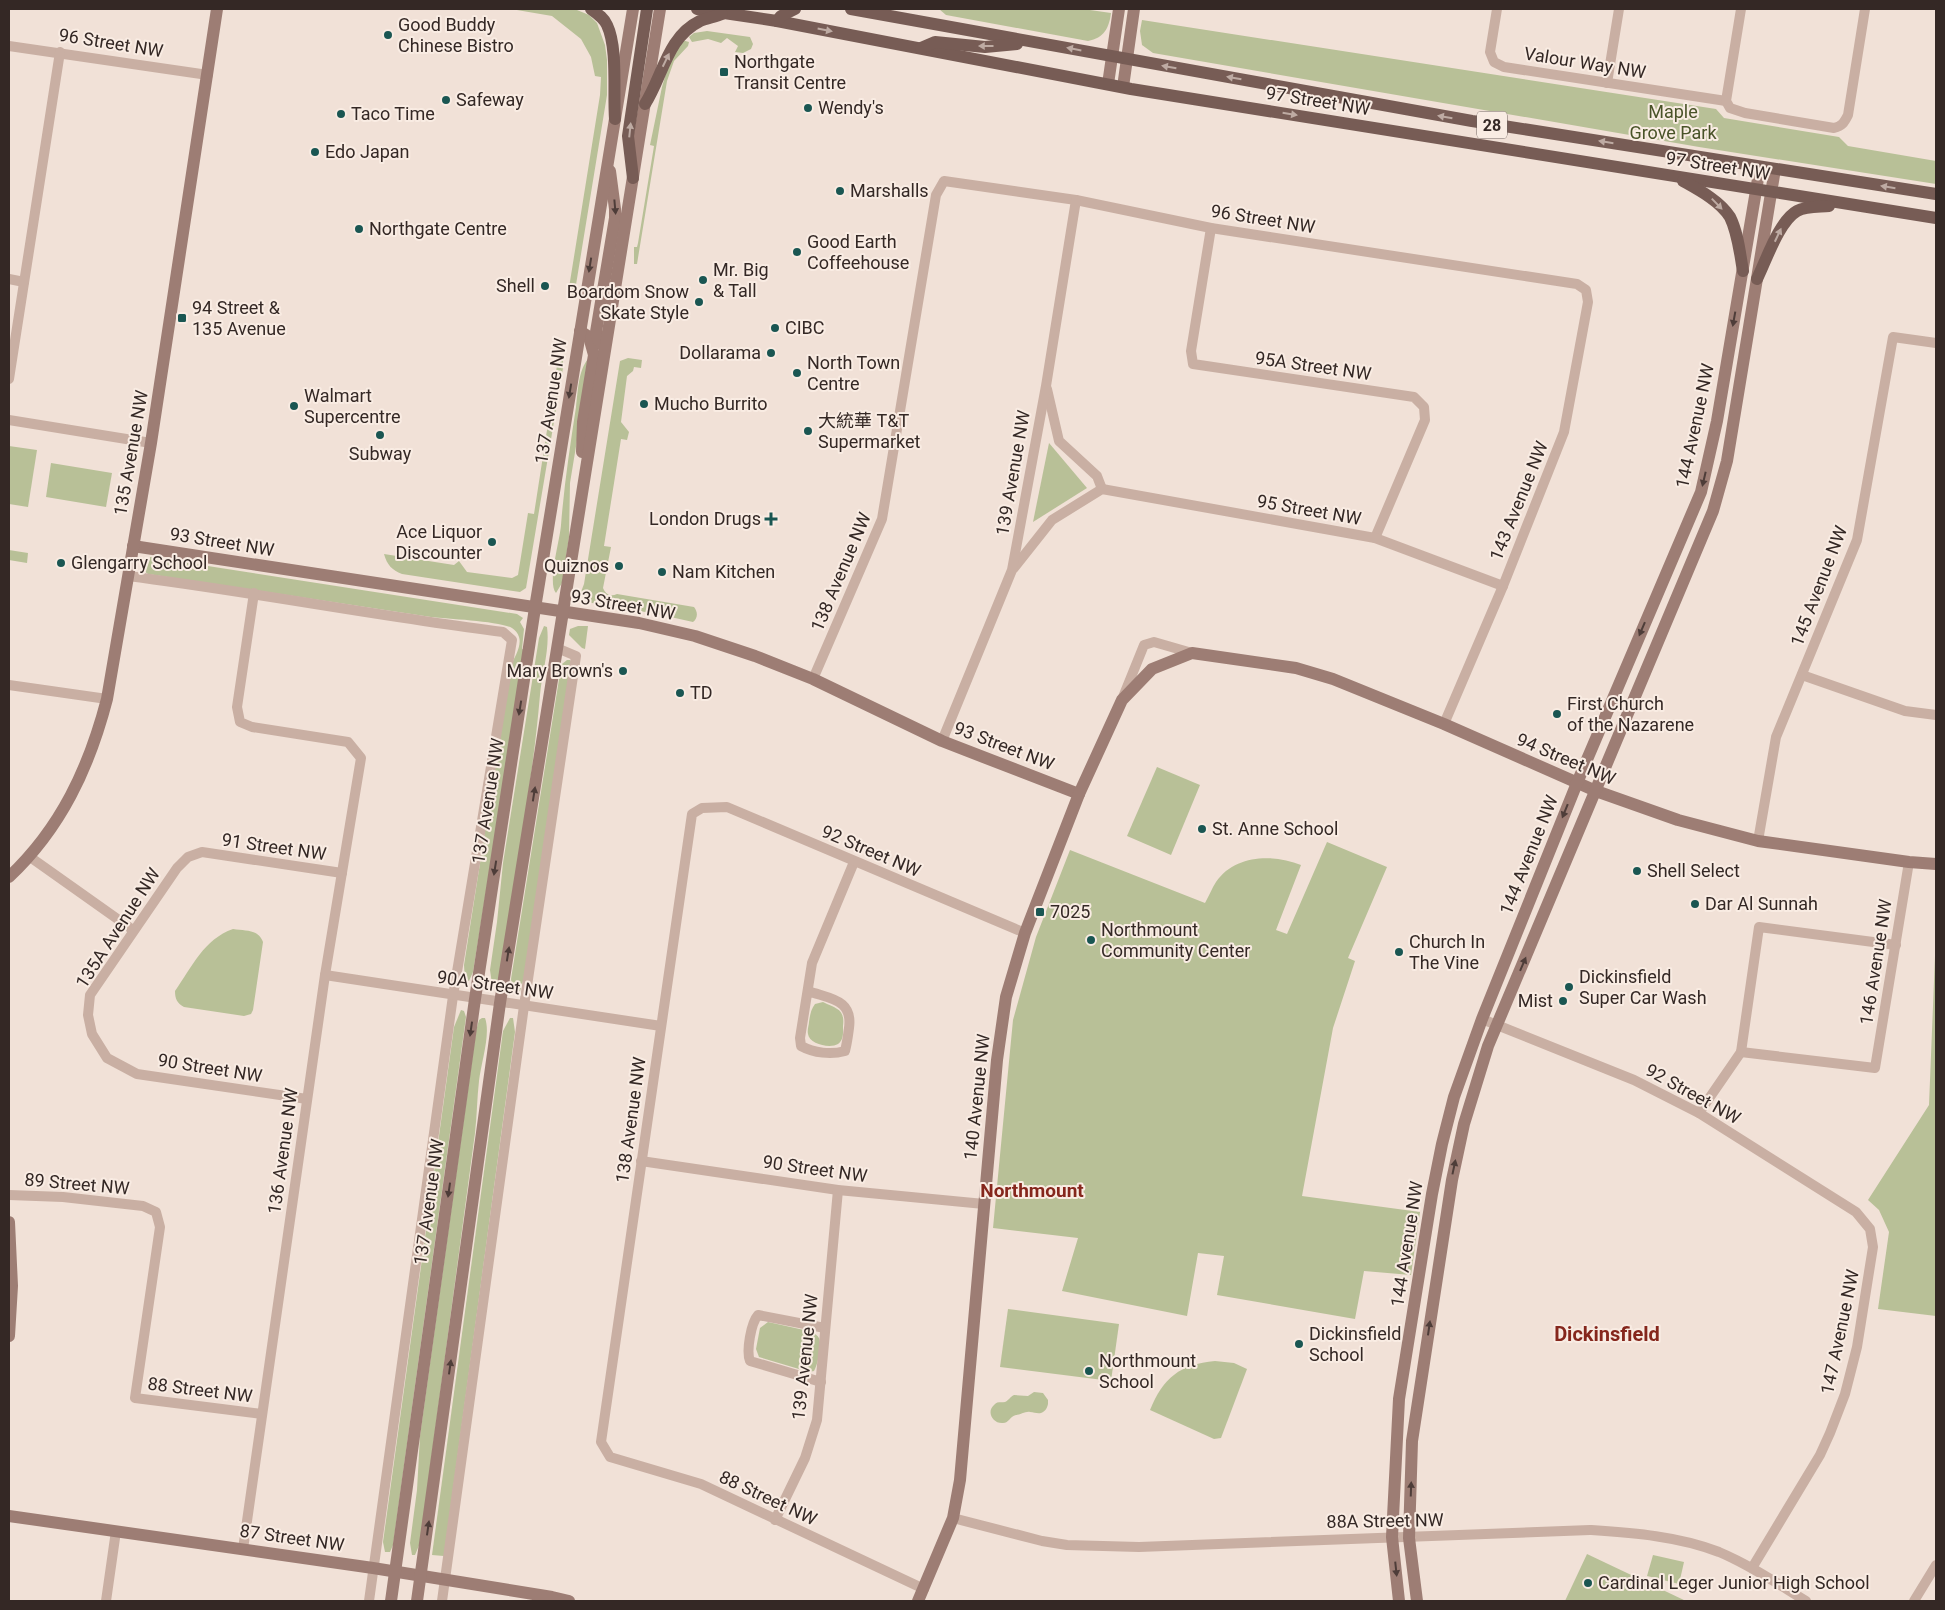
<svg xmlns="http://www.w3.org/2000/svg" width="1945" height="1610" font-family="Roboto,'Noto Sans SC',sans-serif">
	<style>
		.green { fill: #b8c097 }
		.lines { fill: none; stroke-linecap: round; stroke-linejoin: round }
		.street { stroke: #c9afa3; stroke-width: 10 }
		.secondary { stroke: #9d7d74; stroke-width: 12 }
		.primary { stroke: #775c55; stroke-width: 12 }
		.oneway { fill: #beaba3 }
		.oneway2 { fill: #4e3d39 }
		.poi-dot { fill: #1a5652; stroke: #f9ece3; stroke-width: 2 }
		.labels { text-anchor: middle; stroke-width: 4; stroke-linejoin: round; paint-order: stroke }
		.shield { fill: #f9ece3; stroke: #6f635e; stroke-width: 1 }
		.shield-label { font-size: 16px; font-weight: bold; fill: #342825 }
		.poi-label { font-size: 18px; fill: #342825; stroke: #f9ece3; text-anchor: start }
		.street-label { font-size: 18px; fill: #342825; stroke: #f9ece3 }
		.park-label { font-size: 18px; fill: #495328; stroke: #f9ece3 }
		.neighbourhood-label { font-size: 19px; font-weight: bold; fill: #85261c; stroke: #f9ece3 }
		.quarter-label { font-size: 20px; font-weight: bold; fill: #85261c; stroke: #f9ece3 }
	</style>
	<rect width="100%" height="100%" fill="#f1e1d7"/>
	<g class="green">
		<polygon points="511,9 577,10 589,15 597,23 605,45 607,60 607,95 574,297 568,294 600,95 601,77 595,76 591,57 581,39 552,16"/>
		<path d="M939,9H1083L1111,13C1109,28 1104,38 1088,41L946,15Z"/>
		<polygon points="1142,20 1716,109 1724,118 1839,137 1848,146 1936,161 1936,184 1699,147 1153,53 1142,45 1140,31"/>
		<polygon points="707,31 750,37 753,44 751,49 743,53 735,52 738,46 727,38 721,43 708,39 692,42 689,37 694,33"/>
		<polygon points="682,40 689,42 688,46 674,61 667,81 637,264 634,264 634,247 637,247 638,243 654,146 650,145 662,87 668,66"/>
		<path d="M628,358L642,360L641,368L634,367L633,371L627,376L621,422L629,432L627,440L621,439L604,546L611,547L603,588C606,595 611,597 617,594L694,607C698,612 698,618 693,622L657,614L592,603L584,597L581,592L584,584L620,361Z"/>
		<path d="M558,359L563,360V368L526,588L520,592L402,574C392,570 387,565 384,554L454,565L459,561L467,572L512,578L518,575L528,513L534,514Z"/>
		<path d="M588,359L590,361L570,483L569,537L562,583L556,593C547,583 560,540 561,525C564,486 570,446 576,407C578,392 578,371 588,359Z"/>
		<polygon points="1049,443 1087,488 1033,522"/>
		<polygon points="9,446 37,450 28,507 9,504"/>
		<polygon points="51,463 112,473 106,507 46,497"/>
		<polygon points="9,550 28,553 27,563 9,560"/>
		<path d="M150,557L517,614L523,618L520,622L524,629L522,649L525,650L473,972L469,981H465L464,965L511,666C514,658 522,646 519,637C518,633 515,630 512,628C499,621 448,619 431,617L148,574C144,572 143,566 145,561L150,560Z"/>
		<path d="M544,626L547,627C550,649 542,672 540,695C532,788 514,881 500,974L496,983L492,984L490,970L497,922L503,863L539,638Z"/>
		<polygon points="578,626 588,626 585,649 582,648 569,635 570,629"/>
		<polygon points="567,660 570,660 572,664 524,978 520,991 517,993 512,986 511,979 560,673 562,664"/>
		<polygon points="1157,767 1200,785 1171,855 1127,836"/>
		<path d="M1327,842L1387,867L1348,958L1355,961L1333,1028L1302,1196L1420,1212L1411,1275L1364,1271L1355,1319L1217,1295L1224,1256L1198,1253L1187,1316L1062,1291L1078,1238L993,1228L1013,1020L1036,937L1070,850L1205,903C1209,896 1212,888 1216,882C1235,854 1274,854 1301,865L1276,930L1287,934Z"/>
		<path d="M233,929C246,931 258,929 263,942L253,1010L251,1014L244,1016L184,1007C177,1003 175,999 175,991C192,967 204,939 233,929Z"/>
		<polygon points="1936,931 1936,1316 1878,1309 1889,1232 1879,1210 1868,1200 1929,1105"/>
		<path d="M823,1002C837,1009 845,1009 843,1026C843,1032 844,1040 838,1044C830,1049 809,1044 808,1034C807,1030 809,1025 809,1022C810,1015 811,1009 815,1004Z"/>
		<polygon points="461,1010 464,1011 466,1017 393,1545 390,1552 385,1552 383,1542 454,1027"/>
		<path d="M482,1018H485C491,1034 481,1063 479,1081C477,1098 477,1115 475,1133L420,1543L415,1555H412L410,1543L417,1490L420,1436L476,1031L479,1020Z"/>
		<polygon points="510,1018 513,1018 515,1032 444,1556 432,1555 503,1031"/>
		<polygon points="1008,1309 1119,1324 1111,1381 1000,1367"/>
		<path d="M768,1322L813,1332C815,1334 817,1335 819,1338C822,1345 818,1364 814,1371L809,1372L759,1357L756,1349L760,1328Z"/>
		<path d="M1215,1361L1234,1363L1247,1369L1221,1438L1214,1439L1150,1410C1163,1378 1180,1364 1215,1361Z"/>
		<path d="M1034,1392L1043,1393L1048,1400V1404C1047,1408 1046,1411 1041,1413C1037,1414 1034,1412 1030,1412C1026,1411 1020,1415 1016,1415C1010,1416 1009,1423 1003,1423C993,1424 986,1412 994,1405C997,1401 1001,1403 1005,1402C1008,1401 1010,1397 1014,1395L1028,1396Z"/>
		<polygon points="1587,1554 1686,1601 1565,1601"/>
		<polygon points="1653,1555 1684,1562 1679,1584 1647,1576"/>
	</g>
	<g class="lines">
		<g class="street">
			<polyline points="1497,9 1490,52 1494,62 1504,67 1726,101"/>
			<path d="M1741,9L1726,101L1730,108L1745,113L1834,128C1842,126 1844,123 1848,115L1865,9"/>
			<polyline points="9,46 208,75"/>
			<polyline points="1607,83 1619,9"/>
			<polyline points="1211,228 1191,351 1193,364 1414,397 1424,407 1425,420 1375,538"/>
			<polyline points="9,279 24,282"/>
			<polyline points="9,379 60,52"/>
			<polyline points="1047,389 1059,441 1097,476 1102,489"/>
			<polyline points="9,420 151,443"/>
			<polyline points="1014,568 1052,520 1102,489 1375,538 1503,586"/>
			<path d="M128,576C253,592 377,616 503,632L512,640L453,996L369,1601"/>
			<polyline points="1802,675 1905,711 1936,715"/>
			<polyline points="813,679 882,519 936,195 944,181 1076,200 1211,228 1577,284 1586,290 1588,302 1564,432 1503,586 1444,724"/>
			<polyline points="9,685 107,699"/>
			<polyline points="1123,697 1144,645 1154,642 1192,653"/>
			<polyline points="942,741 1012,570 1046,386 1076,200"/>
			<polyline points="1758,841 1776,737 1857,540 1893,337 1936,343"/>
			<polyline points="30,857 133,930"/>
			<polyline points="325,975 661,1026"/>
			<path d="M808,991C830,999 853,999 849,1028C848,1036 847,1043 845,1051C831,1055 814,1053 801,1046L800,1038L812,963L854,862"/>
			<polyline points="1482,1019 1634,1080 1699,1113 1856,1212 1870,1229 1873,1247 1857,1347 1845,1394 1830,1433 1820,1455 1752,1568"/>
			<polyline points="1741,1052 1875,1068 1909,862"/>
			<polyline points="307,1099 137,1074 107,1058 92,1034 88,1015 90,995 177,868 188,857 202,852 342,873"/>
			<polyline points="1699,1113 1741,1052 1759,927 1896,945"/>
			<polyline points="641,1161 838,1190 984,1204"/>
			<polyline points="9,1195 63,1197 143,1206 156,1212 160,1227 135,1398 262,1414"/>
			<path d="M821,1382L750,1361C746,1351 751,1323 758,1315L825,1328"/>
			<path d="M953,1518L1042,1541L1067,1545L1139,1547L1590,1530C1633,1533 1678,1536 1719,1552C1750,1565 1778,1584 1806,1601"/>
			<polyline points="775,1520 805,1458 817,1420 838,1190"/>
			<polyline points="243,1549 325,975 361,758 348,742 252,727 240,722 237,707 254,593"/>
			<polyline points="924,1589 701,1484 610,1457 601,1442 692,814 702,808 727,807 1025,933"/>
			<polyline points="106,1601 116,1531"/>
			<polyline points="442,1601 524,1006 576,656 557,648"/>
			<polyline points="1914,1601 1936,1565"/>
		</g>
		<g class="secondary">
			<polyline points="1108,84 1119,9"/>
			<polyline points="1123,87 1134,9"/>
			<polyline points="580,331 589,337 594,355 583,422 582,452"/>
			<polyline points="605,348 599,341 596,332 615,218 615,209 610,171"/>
			<polyline points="133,546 639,623 695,636 755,656 813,679 942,741 1079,794"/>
			<path d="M9,877C61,828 89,768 107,699L151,443L217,9"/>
			<polyline points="9,1222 12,1286 9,1336"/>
			<polyline points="9,1516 373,1568 552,1597 569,1601"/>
			<polyline points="391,1601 475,999 535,608 633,9"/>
			<polyline points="417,1601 500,1003 660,9"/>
			<polyline points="918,1601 953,1518 960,1480 997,1060 1006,997 1025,933 1079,794 1122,700 1152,669 1192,653 1296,668 1333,679 1444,724 1596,791 1678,820 1758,841 1909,862 1936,864"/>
			<polyline points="1399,1601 1392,1537 1399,1399 1432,1194 1442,1144 1454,1097 1482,1019 1577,783 1701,492 1717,421 1760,167"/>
			<polyline points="1417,1601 1409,1538 1412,1441 1452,1180 1464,1124 1488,1046 1713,511 1727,461 1775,169"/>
		</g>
		<g class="primary">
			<path d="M591,9C598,14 604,18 607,25C618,48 613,93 615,119"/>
			<polyline points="697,9 777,21 1131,89 1936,218"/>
			<polyline points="851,9 1472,121 1936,194"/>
			<polyline points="777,21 781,16 795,9"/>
			<polyline points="921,48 935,42 985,47 1017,44"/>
			<path d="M645,104C663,76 667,37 700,21C707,18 715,17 722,14"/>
			<polyline points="633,178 628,136 647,9"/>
			<path d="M1683,181C1699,190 1720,201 1730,217C1738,233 1740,254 1743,271"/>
			<path d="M1757,279C1766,261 1779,221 1797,211C1806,206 1819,207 1829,206"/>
		</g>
	</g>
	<defs><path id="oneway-solid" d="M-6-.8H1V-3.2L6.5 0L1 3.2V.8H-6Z" transform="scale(1.25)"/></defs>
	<g class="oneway">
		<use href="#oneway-solid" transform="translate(825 30) rotate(11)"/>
		<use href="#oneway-solid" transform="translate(986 46) rotate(180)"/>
		<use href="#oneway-solid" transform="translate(1074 49) rotate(-169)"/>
		<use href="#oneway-solid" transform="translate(666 60) rotate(-64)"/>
		<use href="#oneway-solid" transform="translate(1169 67) rotate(-170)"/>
		<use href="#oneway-solid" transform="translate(1234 78) rotate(-170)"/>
		<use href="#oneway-solid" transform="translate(1290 114) rotate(9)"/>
		<use href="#oneway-solid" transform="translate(1445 117) rotate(-170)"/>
		<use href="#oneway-solid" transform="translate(630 130) rotate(-84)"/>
		<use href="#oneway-solid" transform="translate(1606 142) rotate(-171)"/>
		<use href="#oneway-solid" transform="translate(1888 187) rotate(-171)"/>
		<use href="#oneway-solid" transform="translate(1717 204) rotate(46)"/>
		<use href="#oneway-solid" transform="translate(1778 235) rotate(-65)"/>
	</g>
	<g class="oneway2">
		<use href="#oneway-solid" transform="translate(615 207) rotate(85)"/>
		<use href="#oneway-solid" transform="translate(590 265) rotate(99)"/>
		<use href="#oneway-solid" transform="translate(1734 319) rotate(100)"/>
		<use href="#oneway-solid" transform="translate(570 391) rotate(99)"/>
		<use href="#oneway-solid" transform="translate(1704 479) rotate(103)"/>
		<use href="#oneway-solid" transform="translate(1642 629) rotate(113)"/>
		<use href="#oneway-solid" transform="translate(520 708) rotate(99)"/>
		<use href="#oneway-solid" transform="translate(534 794) rotate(-81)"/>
		<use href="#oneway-solid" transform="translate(1565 811) rotate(112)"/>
		<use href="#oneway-solid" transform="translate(495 868) rotate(99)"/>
		<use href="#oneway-solid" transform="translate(508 954) rotate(-81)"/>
		<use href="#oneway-solid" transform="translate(1523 964) rotate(-67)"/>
		<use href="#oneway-solid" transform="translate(471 1029) rotate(98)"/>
		<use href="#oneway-solid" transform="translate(1454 1167) rotate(-78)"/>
		<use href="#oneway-solid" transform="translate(449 1190) rotate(98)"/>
		<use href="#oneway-solid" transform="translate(1429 1328) rotate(-82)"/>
		<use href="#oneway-solid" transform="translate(450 1367) rotate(-82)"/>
		<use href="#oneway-solid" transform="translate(1411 1489) rotate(-88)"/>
		<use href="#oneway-solid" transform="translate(428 1528) rotate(-82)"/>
		<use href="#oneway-solid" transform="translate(1396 1569) rotate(84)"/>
	</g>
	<g class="poi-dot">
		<circle cx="388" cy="35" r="5"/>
		<rect x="719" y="67" width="10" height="10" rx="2.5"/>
		<circle cx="446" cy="100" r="5"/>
		<circle cx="808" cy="108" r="5"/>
		<circle cx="341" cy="114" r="5"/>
		<circle cx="315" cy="152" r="5"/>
		<circle cx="840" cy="191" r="5"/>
		<circle cx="359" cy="229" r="5"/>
		<circle cx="797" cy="252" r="5"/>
		<circle cx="703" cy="280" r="5"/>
		<circle cx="545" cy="286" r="5"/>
		<circle cx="699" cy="302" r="5"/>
		<rect x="177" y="313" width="10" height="10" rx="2.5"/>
		<circle cx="775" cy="328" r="5"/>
		<circle cx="771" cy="353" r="5"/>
		<circle cx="797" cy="373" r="5"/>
		<circle cx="644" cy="404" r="5"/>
		<circle cx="294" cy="406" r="5"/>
		<circle cx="808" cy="431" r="5"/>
		<circle cx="380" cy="435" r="5"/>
		<path d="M768.5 511.5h5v5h5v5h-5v5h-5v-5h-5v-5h5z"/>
		<circle cx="492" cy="542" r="5"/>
		<circle cx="61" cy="563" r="5"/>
		<circle cx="619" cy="566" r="5"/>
		<circle cx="662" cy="572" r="5"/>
		<circle cx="623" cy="671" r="5"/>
		<circle cx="680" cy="693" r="5"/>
		<circle cx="1557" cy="714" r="5"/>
		<circle cx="1202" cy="829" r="5"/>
		<circle cx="1637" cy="871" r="5"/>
		<circle cx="1695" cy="904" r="5"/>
		<rect x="1035" y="907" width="10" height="10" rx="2.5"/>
		<circle cx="1091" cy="940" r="5"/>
		<circle cx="1399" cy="952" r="5"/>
		<circle cx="1569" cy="987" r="5"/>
		<circle cx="1563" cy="1001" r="5"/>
		<circle cx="1299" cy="1344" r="5"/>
		<circle cx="1089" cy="1371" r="5"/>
		<circle cx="1588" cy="1583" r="5"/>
	</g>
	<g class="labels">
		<rect class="shield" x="1477" y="111.5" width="30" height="27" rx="4"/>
		<g class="shield-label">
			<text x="1492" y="131">28</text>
		</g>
		<g class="poi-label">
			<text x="398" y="31">Good Buddy<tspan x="398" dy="21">Chinese Bistro</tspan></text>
			<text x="734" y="68">Northgate<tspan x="734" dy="21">Transit Centre</tspan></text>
			<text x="456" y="106">Safeway</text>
			<text x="818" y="114">Wendy's</text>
			<text x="351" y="120">Taco Time</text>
			<text x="325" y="158">Edo Japan</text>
			<text x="850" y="197">Marshalls</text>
			<text x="369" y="235">Northgate Centre</text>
			<text x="807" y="248">Good Earth<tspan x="807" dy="21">Coffeehouse</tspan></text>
			<text x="713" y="276">Mr. Big<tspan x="713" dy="21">&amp; Tall</tspan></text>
			<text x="535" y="292" text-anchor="end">Shell</text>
			<text x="689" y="298" text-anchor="end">Boardom Snow<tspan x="689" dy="21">Skate Style</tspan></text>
			<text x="192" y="314">94 Street &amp;<tspan x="192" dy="21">135 Avenue</tspan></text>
			<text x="785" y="334">CIBC</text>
			<text x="761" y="359" text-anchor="end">Dollarama</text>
			<text x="807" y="369">North Town<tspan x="807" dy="21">Centre</tspan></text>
			<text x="304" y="402">Walmart<tspan x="304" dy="21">Supercentre</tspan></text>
			<text x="654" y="410">Mucho Burrito</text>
			<text x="818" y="427">大統華 T&amp;T<tspan x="818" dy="21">Supermarket</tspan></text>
			<text x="380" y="460" text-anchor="middle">Subway</text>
			<text x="761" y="525" text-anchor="end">London Drugs</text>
			<text x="482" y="538" text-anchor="end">Ace Liquor<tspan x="482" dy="21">Discounter</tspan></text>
			<text x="71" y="569">Glengarry School</text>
			<text x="609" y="572" text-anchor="end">Quiznos</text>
			<text x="672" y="578">Nam Kitchen</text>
			<text x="613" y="677" text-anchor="end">Mary Brown's</text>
			<text x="690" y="699">TD</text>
			<text x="1567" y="710">First Church<tspan x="1567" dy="21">of the Nazarene</tspan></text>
			<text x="1212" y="835">St. Anne School</text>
			<text x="1647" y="877">Shell Select</text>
			<text x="1705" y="910">Dar Al Sunnah</text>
			<text x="1050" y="918">7025</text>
			<text x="1101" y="936">Northmount<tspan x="1101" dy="21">Community Center</tspan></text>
			<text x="1409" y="948">Church In<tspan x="1409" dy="21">The Vine</tspan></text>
			<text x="1579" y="983">Dickinsfield<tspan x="1579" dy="21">Super Car Wash</tspan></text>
			<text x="1553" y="1007" text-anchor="end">Mist</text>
			<text x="1309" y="1340">Dickinsfield<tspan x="1309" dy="21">School</tspan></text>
			<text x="1099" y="1367">Northmount<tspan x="1099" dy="21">School</tspan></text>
			<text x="1598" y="1589">Cardinal Leger Junior High School</text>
		</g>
		<g class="street-label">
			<text transform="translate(111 43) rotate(9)" y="6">96 Street NW</text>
			<text transform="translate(1585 63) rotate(9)" y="6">Valour Way NW</text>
			<text transform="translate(1318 101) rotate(9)" y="6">97 Street NW</text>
			<text transform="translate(1718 166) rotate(9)" y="6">97 Street NW</text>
			<text transform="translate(1263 219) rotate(9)" y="6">96 Street NW</text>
			<text transform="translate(1313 366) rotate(8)" y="6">95A Street NW</text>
			<text transform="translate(551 401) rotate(-81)" y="6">137 Avenue NW</text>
			<text transform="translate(1695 426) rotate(-78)" y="6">144 Avenue NW</text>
			<text transform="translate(131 453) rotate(-80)" y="6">135 Avenue NW</text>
			<text transform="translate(1013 473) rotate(-80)" y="6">139 Avenue NW</text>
			<text transform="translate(1519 501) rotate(-68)" y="6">143 Avenue NW</text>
			<text transform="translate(1309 510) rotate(10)" y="6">95 Street NW</text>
			<text transform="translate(222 542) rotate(9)" y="6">93 Street NW</text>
			<text transform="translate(841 572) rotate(-67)" y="6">138 Avenue NW</text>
			<text transform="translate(1819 586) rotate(-69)" y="6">145 Avenue NW</text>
			<text transform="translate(623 605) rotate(10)" y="6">93 Street NW</text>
			<text transform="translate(1004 746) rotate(21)" y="6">93 Street NW</text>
			<text transform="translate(1566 759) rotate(23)" y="6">94 Street NW</text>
			<text transform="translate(488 801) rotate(-81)" y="6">137 Avenue NW</text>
			<text transform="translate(274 847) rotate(8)" y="6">91 Street NW</text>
			<text transform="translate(871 851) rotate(23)" y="6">92 Street NW</text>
			<text transform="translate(1529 855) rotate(-68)" y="6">144 Avenue NW</text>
			<text transform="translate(118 928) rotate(-57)" y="6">135A Avenue NW</text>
			<text transform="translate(1876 962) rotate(-81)" y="6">146 Avenue NW</text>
			<text transform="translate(495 985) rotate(8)" y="6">90A Street NW</text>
			<text transform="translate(210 1068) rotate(9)" y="6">90 Street NW</text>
			<text transform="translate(1693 1094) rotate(29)" y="6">92 Street NW</text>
			<text transform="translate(977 1097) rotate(-84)" y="6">140 Avenue NW</text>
			<text transform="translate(631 1120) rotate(-82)" y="6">138 Avenue NW</text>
			<text transform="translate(283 1151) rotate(-82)" y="6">136 Avenue NW</text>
			<text transform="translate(815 1169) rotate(8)" y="6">90 Street NW</text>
			<text transform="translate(77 1184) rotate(5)" y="6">89 Street NW</text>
			<text transform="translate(429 1202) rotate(-82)" y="6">137 Avenue NW</text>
			<text transform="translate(1407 1244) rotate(-81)" y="6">144 Avenue NW</text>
			<text transform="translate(1840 1332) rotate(-78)" y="6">147 Avenue NW</text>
			<text transform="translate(805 1357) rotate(-84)" y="6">139 Avenue NW</text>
			<text transform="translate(200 1390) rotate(7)" y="6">88 Street NW</text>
			<text transform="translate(768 1498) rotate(25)" y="6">88 Street NW</text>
			<text transform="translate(1385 1521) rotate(-1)" y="6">88A Street NW</text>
			<text transform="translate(292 1538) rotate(8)" y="6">87 Street NW</text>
		</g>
		<g class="park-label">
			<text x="1673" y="118">Maple<tspan x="1673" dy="21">Grove Park</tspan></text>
		</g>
		<g class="neighbourhood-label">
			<text x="1032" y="1197">Northmount</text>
		</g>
		<g class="quarter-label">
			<text x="1607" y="1341">Dickinsfield</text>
		</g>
	</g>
	<rect width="1945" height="1610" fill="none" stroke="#342825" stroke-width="20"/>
</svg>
